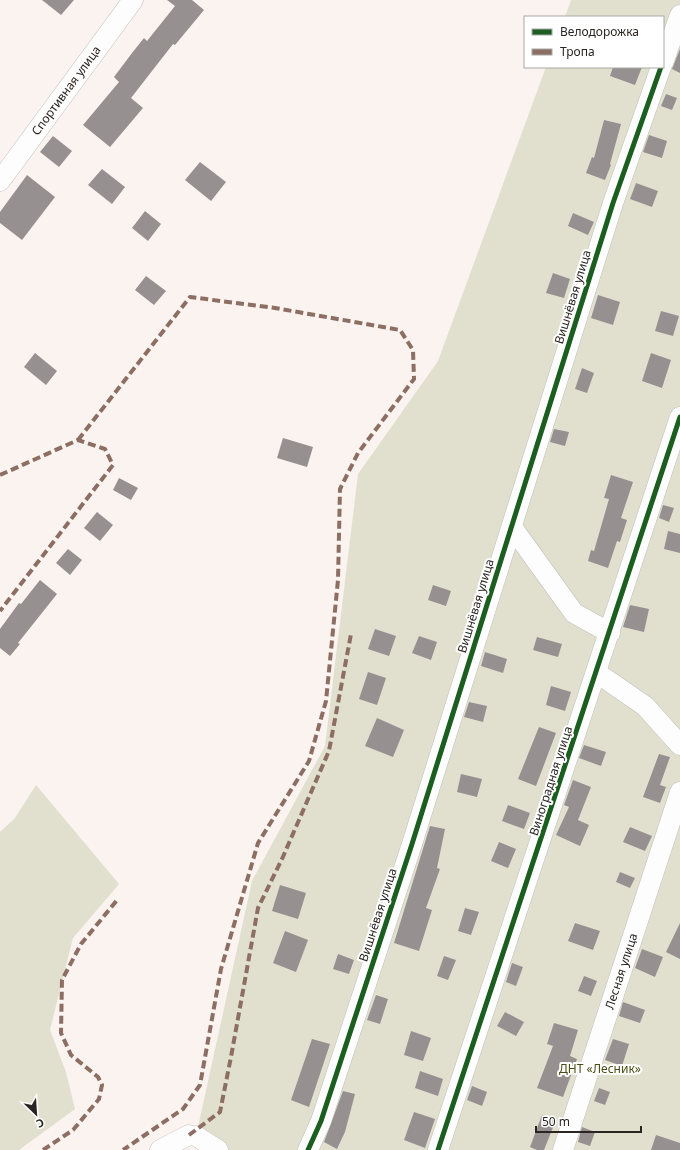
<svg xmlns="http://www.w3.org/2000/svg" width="680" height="1150" font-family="'Noto Sans',sans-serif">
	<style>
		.green { fill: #e1e0cf }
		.building { fill: #969190 }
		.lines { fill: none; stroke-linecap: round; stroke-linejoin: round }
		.minor-casing { stroke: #c3bebb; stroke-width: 21 }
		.minor { stroke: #fefdfd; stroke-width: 20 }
		.quiet { stroke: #8d6e63; stroke-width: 4; stroke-dasharray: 8 4; stroke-linecap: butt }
		.cycleway-casing { stroke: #fff; stroke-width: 8 }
		.cycleway { stroke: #1b5e20; stroke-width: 5 }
		.labels { text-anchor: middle; stroke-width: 4; stroke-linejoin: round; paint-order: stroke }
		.street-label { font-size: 12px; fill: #292522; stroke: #fff }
		.park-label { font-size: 12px; fill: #484e14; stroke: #fff }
	</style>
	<rect width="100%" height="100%" fill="#faf3ef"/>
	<g class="green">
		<polygon points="571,0 680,0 680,1150 218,1150 196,1136 252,881 325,746 358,474 438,361 546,67 663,67 663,17 565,17"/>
		<polygon points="36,785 119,884 73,938 50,1030 66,1072 75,1109 19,1150 0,1150 0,832 15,818"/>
	</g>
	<g class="building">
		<polygon points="42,0 74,0 61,15"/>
		<polygon points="167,0 192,0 204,10 175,45 173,44 131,98 143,108 110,147 83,125 119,82 114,77 132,53 144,38 147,41 175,6"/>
		<polygon points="680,49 680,73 672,69"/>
		<polygon points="613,67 642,67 635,85 610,76"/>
		<polygon points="666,94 677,98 672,110 661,106"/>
		<polygon points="604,120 621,124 610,164 611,165 605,180 586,173 592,157 594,158"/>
		<polygon points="649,135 667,141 662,158 643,152"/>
		<polygon points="53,136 72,151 59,167 40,152"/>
		<polygon points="200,162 226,182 211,201 185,180"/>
		<polygon points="102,169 125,187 112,204 88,185"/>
		<polygon points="27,175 55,197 22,240 0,223 0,212"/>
		<polygon points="636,183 658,191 652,207 630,199"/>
		<polygon points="145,211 161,224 148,241 132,228"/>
		<polygon points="573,213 594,222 588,235 568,226"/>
		<polygon points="553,273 570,279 564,298 546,293"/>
		<polygon points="146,276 166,291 154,305 135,290"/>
		<polygon points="598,295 620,302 613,325 591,318"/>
		<polygon points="661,311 679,316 673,336 655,331"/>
		<polygon points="35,353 57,371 46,385 24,367"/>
		<polygon points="651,353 671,360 662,388 642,381"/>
		<polygon points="582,368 594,373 587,393 575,389"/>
		<polygon points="554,429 569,432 565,446 550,442"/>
		<polygon points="283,438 313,447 307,467 277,458"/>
		<polygon points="611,475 633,482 621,518 627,520 620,542 617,541 608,568 588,561 591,550 594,551 609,499 604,498"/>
		<polygon points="119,478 138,488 131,500 113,490"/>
		<polygon points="663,505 674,508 669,522 659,518"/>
		<polygon points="97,512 113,525 100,541 84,528"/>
		<polygon points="668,531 680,534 680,553 664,549"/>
		<polygon points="68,549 82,560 70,575 56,563"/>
		<polygon points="40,580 57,594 18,643 20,644 10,656 0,648 0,629 19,603 21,604"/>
		<polygon points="433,585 451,591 446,606 428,600"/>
		<polygon points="630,605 649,609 644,632 623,627"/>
		<polygon points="375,629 396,636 389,656 368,649"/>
		<polygon points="419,636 437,642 431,660 412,653"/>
		<polygon points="537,637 562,644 558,657 533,650"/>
		<polygon points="485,652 507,659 503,673 481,666"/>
		<polygon points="368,672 386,678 377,705 359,699"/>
		<polygon points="551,686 571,692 565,711 546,705"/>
		<polygon points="469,702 487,706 483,722 464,717"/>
		<polygon points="377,718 404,730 393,757 365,746"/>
		<polygon points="539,727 556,733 536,786 518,779"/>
		<polygon points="584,745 606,752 601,766 579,758"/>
		<polygon points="659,754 670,757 660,785 666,787 660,803 643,797"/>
		<polygon points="461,774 482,779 477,797 457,792"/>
		<polygon points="573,780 591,787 578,820 589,825 580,846 556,835 569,807 564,805"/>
		<polygon points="508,805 530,813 524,829 502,821"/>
		<polygon points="430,826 445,829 437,868 440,869 426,908 432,910 419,951 394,943"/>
		<polygon points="630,827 652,836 645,851 623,842"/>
		<polygon points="499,842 516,849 508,868 491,861"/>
		<polygon points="620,872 635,878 630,888 616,882"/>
		<polygon points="280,885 306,893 298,919 272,911"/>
		<polygon points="465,908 479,912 471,935 458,931"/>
		<polygon points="575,923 600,931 593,950 568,941"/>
		<polygon points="680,923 680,959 666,952"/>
		<polygon points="285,931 308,940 296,972 273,963"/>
		<polygon points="642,949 663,957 655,977 635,968"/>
		<polygon points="338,954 354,960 349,974 333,969"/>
		<polygon points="444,956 456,960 448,980 437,976"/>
		<polygon points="512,963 523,967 516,986 506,982"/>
		<polygon points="584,976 597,981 591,996 578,991"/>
		<polygon points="376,995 388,999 380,1024 367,1020"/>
		<polygon points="623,1002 645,1010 640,1023 619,1016"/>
		<polygon points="505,1012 524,1022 516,1036 497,1026"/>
		<polygon points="554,1023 578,1030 570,1056 577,1059 563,1097 537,1088 553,1046 547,1044"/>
		<polygon points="411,1031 431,1038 423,1061 404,1055"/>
		<polygon points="312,1039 330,1044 309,1107 291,1100"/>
		<polygon points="613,1039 629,1044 622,1066 605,1060"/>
		<polygon points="420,1071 443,1079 438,1096 415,1088"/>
		<polygon points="472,1086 487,1092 482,1106 467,1100"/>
		<polygon points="599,1088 610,1092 605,1105 594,1101"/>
		<polygon points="343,1091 355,1094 345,1132 337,1149 324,1142"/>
		<polygon points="414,1112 435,1119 425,1148 404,1140"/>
		<polygon points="542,1115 556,1120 544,1150 537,1150 530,1147"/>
		<polygon points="582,1127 595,1132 590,1146 578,1142"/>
		<polygon points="656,1135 680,1143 680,1150 651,1150"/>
	</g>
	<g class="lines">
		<g class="minor-casing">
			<g id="minor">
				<polyline points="663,63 680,15"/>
				<path id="s1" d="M0,181L133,0"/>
				<polyline points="512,527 574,613 610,633"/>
				<polyline points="597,673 645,706 680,745"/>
				<polyline points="196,1136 218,1150"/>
				<polyline points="160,1150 189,1135"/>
				<polyline points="308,1150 321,1121 412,844 613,203 661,67"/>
				<polyline points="438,1150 680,417"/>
				<path id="s2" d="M563,1150L680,792"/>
			</g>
		</g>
		<use href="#minor" class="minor"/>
		<g class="quiet">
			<polyline points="78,440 190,297 275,308 400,330 413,350 414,379 358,453 340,489 338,580 326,701 309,761 258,843 221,969 200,1085 183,1109 123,1150"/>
			<polyline points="0,475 78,440 105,449 113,465 0,611"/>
			<polyline points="189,1135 220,1112 231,1057 258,908 282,859 329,751 351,634"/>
			<polyline points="43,1150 73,1130 99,1099 102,1085 98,1077 71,1055 61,1033 62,980 81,944 118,899"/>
		</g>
		<g class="cycleway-casing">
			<g id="cycleway">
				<polyline points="308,1150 321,1121 412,844 613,203 661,67"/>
				<polyline points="438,1150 680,417"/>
			</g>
		</g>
		<use href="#cycleway" class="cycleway"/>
	</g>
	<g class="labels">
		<g class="street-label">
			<text dy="4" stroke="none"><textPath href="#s1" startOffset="112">Спортивная улица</textPath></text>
			<text transform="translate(573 297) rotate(-73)" y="4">Вишнёвая улица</text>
			<text transform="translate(476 606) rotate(-73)" y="4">Вишнёвая улица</text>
			<text transform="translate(551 781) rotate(-72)" y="4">Виноградная улица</text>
			<text transform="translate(378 915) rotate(-72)" y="4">Вишнёвая улица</text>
			<text dy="4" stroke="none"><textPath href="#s2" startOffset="188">Лесная улица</textPath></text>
		</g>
		<g class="park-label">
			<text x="600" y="1073">ДНТ «Лесник»</text>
		</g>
	</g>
	<rect x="524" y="16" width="140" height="52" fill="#ffffff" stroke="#a9a8a7"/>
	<rect x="532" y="29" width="20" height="6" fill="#1b5e20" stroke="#a9a8a7"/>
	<text x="560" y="36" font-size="12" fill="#292522">Велодорожка</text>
	<rect x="532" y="49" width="20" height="6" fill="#8d6e63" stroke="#a9a8a7"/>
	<text x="560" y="56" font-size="12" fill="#292522">Тропа</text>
	<g transform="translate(36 1114) rotate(155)" stroke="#ffffff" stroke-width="3" paint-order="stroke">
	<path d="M0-3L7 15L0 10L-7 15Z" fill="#292522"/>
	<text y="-6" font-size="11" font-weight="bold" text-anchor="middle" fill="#292522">С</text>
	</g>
	<path d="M536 1126v6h105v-6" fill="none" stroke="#292522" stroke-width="2"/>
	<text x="542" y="1126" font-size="12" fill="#292522" stroke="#ffffff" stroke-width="3" paint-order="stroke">50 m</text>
</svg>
